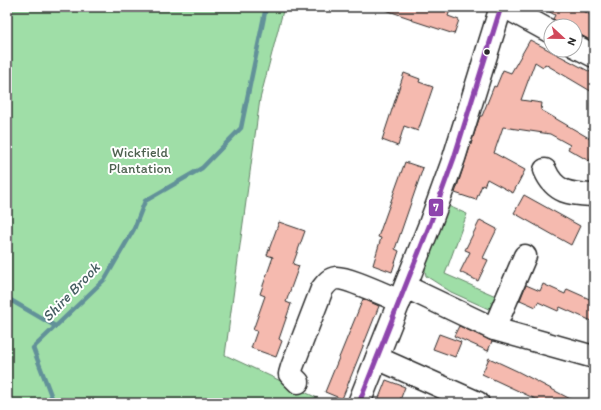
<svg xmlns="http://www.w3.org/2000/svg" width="601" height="410" font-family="Itim,sans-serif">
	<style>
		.green { fill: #9fdea7; stroke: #658469 }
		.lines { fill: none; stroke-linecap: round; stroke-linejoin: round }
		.stream { stroke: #629199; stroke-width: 4.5 }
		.building { fill: #f5baaf; stroke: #2b2b2b }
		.minor-casing { stroke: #2b2b2b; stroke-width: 25 }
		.major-casing { stroke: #2b2b2b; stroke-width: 25 }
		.minor { stroke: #fff; stroke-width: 22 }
		.major { stroke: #fff; stroke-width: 22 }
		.bus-1-casing { stroke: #fff; stroke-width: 8 }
		.bus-1 { stroke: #8e44ad; stroke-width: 5 }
		.bus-dot { fill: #2b2b2b; stroke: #fff; stroke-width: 1.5 }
		.labels { text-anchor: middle; stroke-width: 4; stroke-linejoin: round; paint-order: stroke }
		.park-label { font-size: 14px; fill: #4e6150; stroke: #fff }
		.water-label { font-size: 15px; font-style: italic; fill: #465e62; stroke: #fff }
		.line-badge { stroke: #fff; stroke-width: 1.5 }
		.badge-label { font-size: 11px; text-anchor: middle; font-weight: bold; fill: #fff }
	</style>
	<rect width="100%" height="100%" fill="#fff"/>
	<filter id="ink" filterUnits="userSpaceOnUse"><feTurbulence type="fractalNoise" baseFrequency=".025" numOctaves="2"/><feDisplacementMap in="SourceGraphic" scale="8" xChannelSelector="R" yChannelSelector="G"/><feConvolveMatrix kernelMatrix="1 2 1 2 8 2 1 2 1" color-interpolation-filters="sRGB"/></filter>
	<g filter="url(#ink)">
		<g class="green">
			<polygon points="7,7 284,7 260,99 225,355 328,403 7,403"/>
			<polygon points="446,205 467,214 445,274 498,297 493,311 451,292 426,276 424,265"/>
		</g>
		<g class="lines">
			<g class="stream">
				<polyline points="7,298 55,326"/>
				<polyline points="54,403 33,348 105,279 134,229 145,201 202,168 241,128 266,7"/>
			</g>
		</g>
		<g class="building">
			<polygon points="384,7 451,7 448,16 459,20 454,34 411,20 412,19 383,9"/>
			<polygon points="541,7 577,7 594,17 594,42 575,32 575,26 565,26 553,19 555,15"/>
			<polygon points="530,40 594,74 594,93 545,64 543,67 535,62 521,100 542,103 541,110 594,141 594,153 589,161 568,149 570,145 550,134 503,127 494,153 525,170 513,193 487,179 484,186 482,185 476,200 455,193 480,116 482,116 494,86 496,87 503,70 511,73"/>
			<polygon points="404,73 420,79 419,82 433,87 418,131 404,126 398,146 382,140"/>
			<polygon points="405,162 423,168 395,249 399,251 392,272 373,265 381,238 378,237"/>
			<polygon points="524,195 580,226 571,245 514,213"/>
			<polygon points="480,220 497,229 483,258 488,260 478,281 460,272 470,252 465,250"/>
			<polygon points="279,222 305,231 293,264 299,266 286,302 291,304 279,339 282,341 276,357 251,348 257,331 253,330 265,296 260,294 273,257 267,255"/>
			<polygon points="543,284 565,294 567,289 594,301 594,322 560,307 558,311 538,302 536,307 520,300 526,285 540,291"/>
			<polygon points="363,299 379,306 342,399 325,392"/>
			<polygon points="459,326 492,341 488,351 454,336"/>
			<polygon points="439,334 461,342 455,357 433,349"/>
			<polygon points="489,358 517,371 578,403 544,403 482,374"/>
			<polygon points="386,380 405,387 399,403 377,403"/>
		</g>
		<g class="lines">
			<g class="minor-casing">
				<g id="minor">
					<polyline points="501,7 511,10 551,32"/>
					<polyline points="575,46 594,56"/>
					<path d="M545,170C555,194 572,194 594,195"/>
					<polyline points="406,287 494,329 594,357"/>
					<polyline points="494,329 525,256"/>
					<polyline points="377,358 478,403"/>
					<path d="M298,382L290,374L292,367L322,289C326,284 329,279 336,278C347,277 387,296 400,301"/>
				</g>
			</g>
			<g class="major-casing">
				<polyline id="major" points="359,403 430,224 454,158 501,7"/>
			</g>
			<use href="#minor" class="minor"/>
			<use href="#major" class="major"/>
			<g class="bus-1-casing">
				<polyline id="bus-1" points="359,403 430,224 454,158 501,7"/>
			</g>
			<use href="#bus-1" class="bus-1"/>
		</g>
	</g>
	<circle class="bus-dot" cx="487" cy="52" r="3.5"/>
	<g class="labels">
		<g class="park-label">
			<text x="140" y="157">Wickfield<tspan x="140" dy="16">Plantation</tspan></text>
		</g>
		<g class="water-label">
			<text transform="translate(71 292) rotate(-46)" y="5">Shire Brook</text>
		</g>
	</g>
	<rect class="line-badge" x="428" y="198" width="16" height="19" rx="4" fill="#8e44ad"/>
	<g class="badge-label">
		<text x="436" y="211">7</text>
	</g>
	<rect width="601" height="410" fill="none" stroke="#fff" stroke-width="24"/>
	<rect x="12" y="12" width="577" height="386" fill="none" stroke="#2b2b2b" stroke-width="1.5" filter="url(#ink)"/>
	<g transform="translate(563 38) rotate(112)"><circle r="19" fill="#ffffff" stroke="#aaaaaa"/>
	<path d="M0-3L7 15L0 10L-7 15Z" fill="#d1495b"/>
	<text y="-6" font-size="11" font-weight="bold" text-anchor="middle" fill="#2b2b2b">N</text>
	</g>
</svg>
